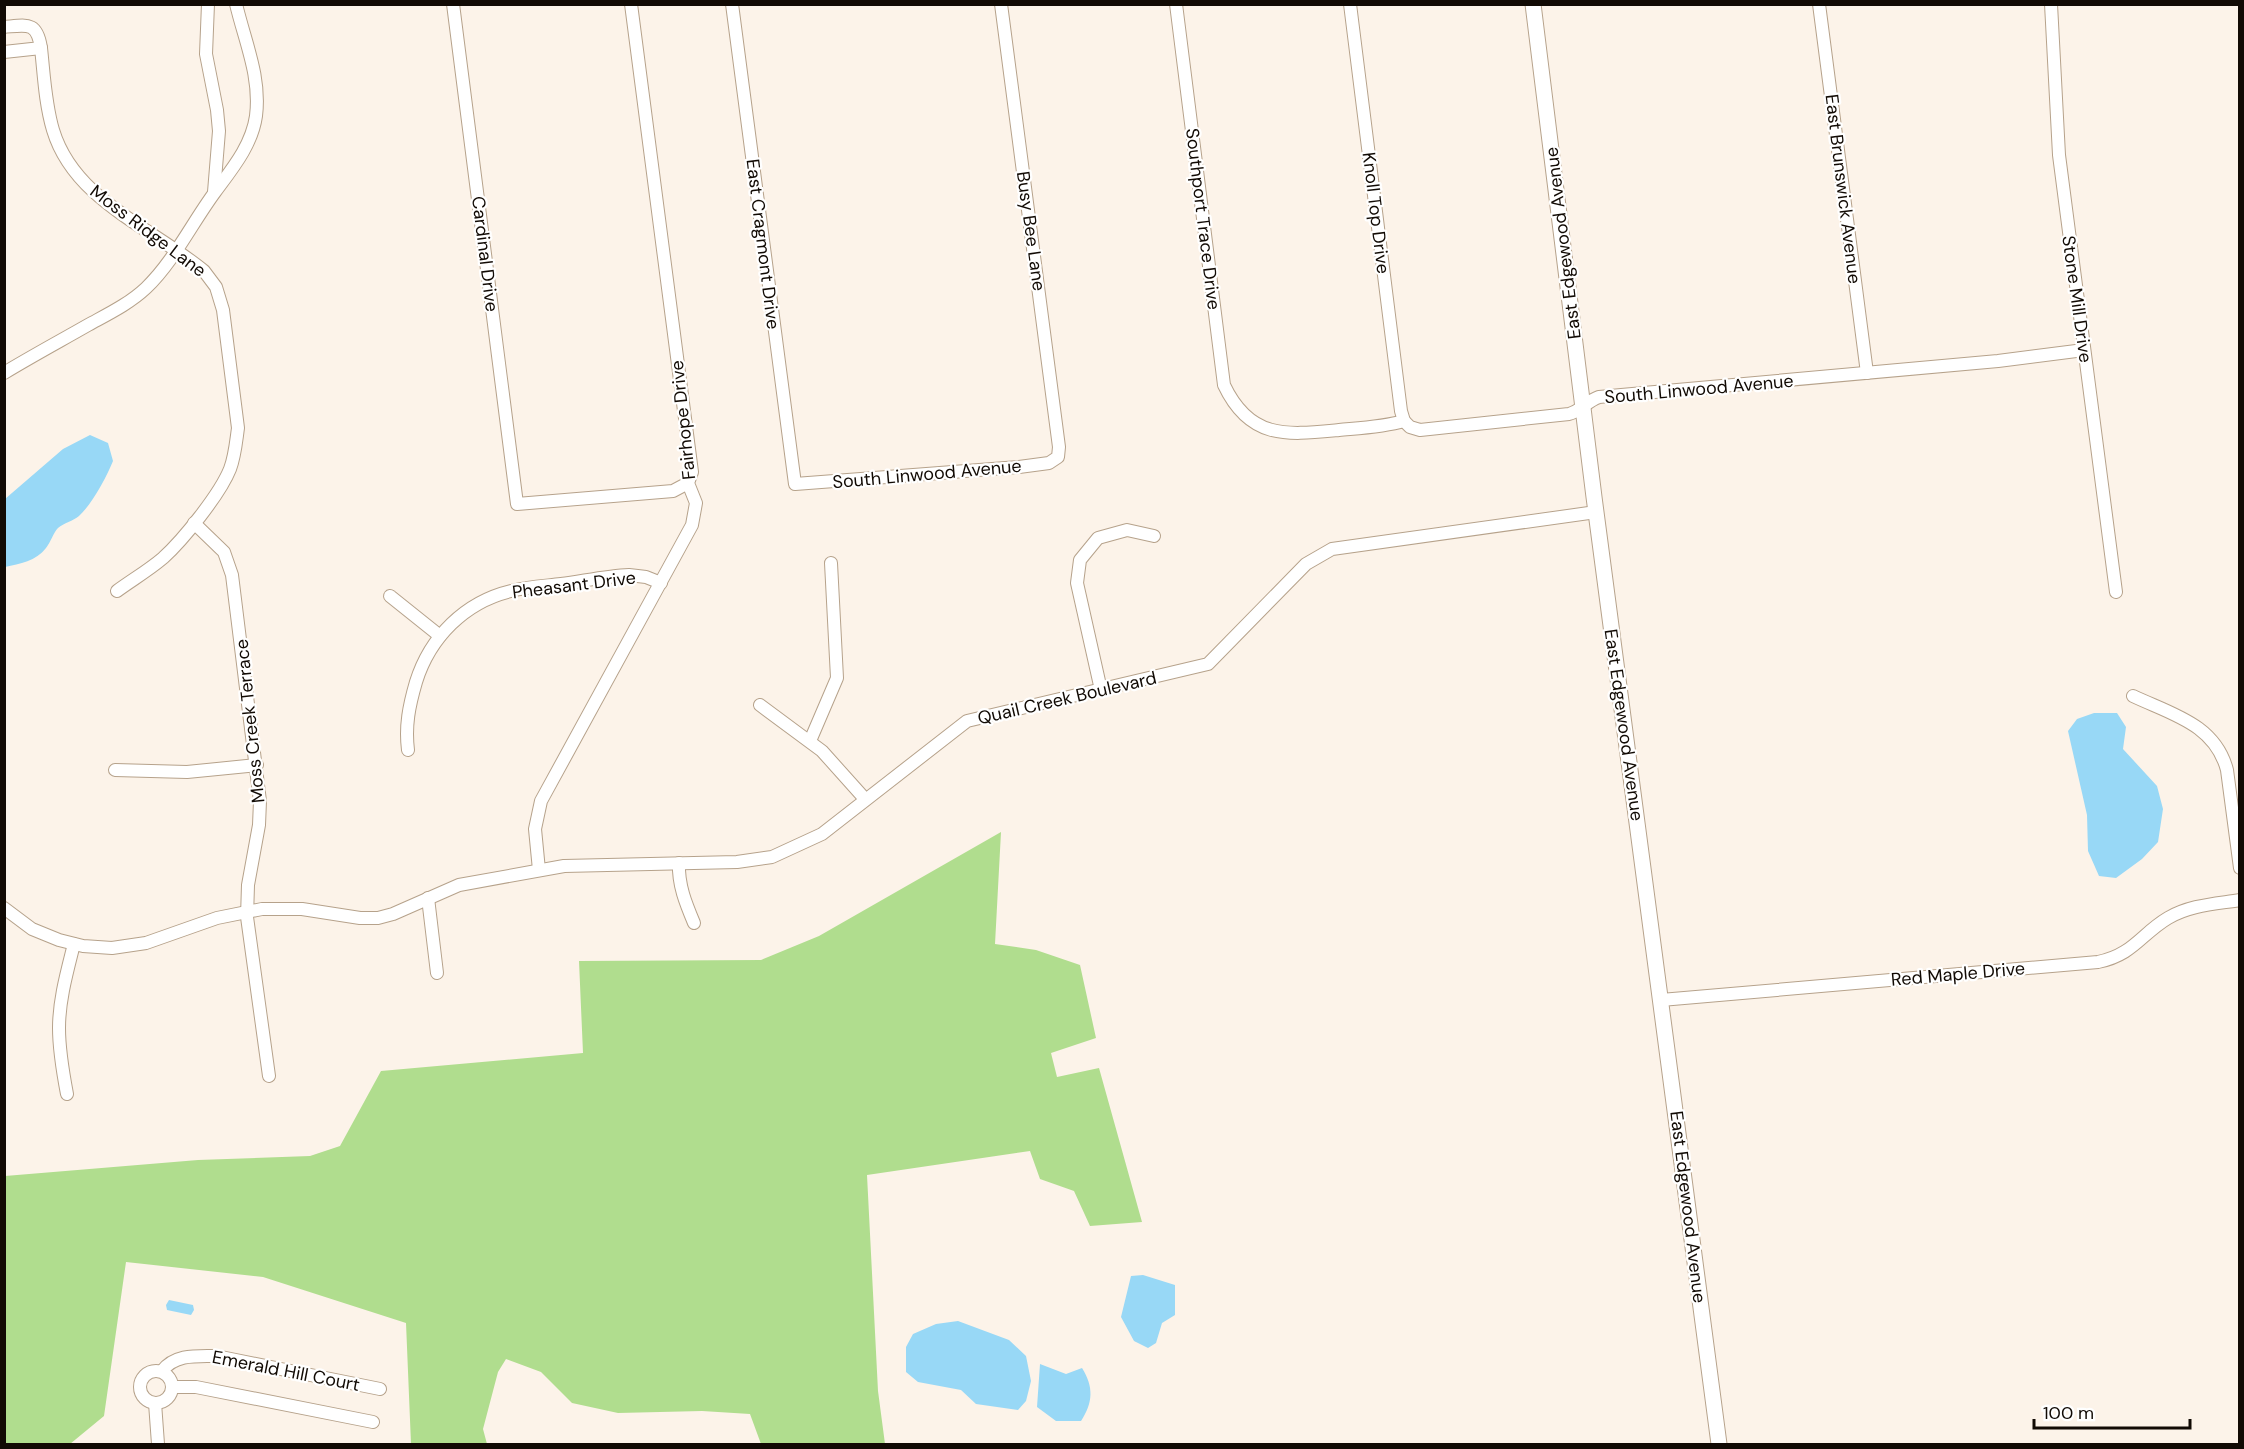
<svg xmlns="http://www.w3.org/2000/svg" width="2244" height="1449" font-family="'DM Sans',sans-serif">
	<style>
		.green { fill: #b0dd8e }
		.water { fill: #98d8f6 }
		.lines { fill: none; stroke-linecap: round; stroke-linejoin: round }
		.minor-casing { stroke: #b6a28b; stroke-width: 14 }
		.major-casing { stroke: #b6a28b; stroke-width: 17 }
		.minor { stroke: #fff; stroke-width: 12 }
		.major { stroke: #fff; stroke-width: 15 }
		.labels { text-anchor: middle; stroke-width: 4.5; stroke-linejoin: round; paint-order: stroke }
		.street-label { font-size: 18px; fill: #110a04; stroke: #fff }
	</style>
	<rect width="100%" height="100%" fill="#fcf3e9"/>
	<polygon class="green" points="1001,832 995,944 1036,950 1080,965 1096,1038 1051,1053 1057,1077 1099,1068 1142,1222 1090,1226 1074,1191 1040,1179 1030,1151 867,1175 878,1391 885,1444 761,1444 750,1414 702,1411 618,1413 572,1403 541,1372 506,1359 498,1372 483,1429 487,1444 411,1444 406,1323 263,1277 126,1262 104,1416 70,1444 5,1444 5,1176 198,1160 310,1156 340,1146 381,1071 583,1053 579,961 761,960 819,936"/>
	<g class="water">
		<path d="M90,435L108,443L113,461C106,478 92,504 79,516C73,521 64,523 58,528C53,533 51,542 46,548C36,561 20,564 5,567V499L63,449Z"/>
		<polygon points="2094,713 2117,713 2126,727 2123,749 2157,786 2163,809 2158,842 2142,859 2116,878 2099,876 2088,851 2087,815 2068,731 2077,719"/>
		<polygon points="1143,1275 1175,1285 1175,1315 1162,1323 1156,1343 1148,1348 1134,1341 1121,1317 1131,1276"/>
		<polygon points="169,1300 193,1305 194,1310 191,1315 167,1310 166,1305"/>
		<polygon points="958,1321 1009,1340 1026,1356 1031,1381 1026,1401 1018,1410 976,1404 961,1390 918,1382 906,1372 906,1347 913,1334 936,1324"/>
		<path d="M1040,1364L1066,1374L1082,1368C1094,1387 1093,1403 1081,1421H1056L1037,1407Z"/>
	</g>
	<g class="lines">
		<g class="minor-casing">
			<g id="minor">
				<polyline points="208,4 206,54 217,110 219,131 214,192"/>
				<polyline points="453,4 517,504 673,491 688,483"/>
				<polyline points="732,4 795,484 1019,467 1049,463 1058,457 1059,447 1001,4"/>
				<path d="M1176,4L1224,385C1250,440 1287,435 1339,430C1361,428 1383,427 1404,421L1410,427L1420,430L1569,414C1581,411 1587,401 1599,397L1998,361L2084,350"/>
				<polyline points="1350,4 1401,411 1404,421"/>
				<polyline points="1819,4 1867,373"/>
				<polyline points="2051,4 2059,155 2116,592"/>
				<path d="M4,27C27,25 37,21 41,48L4,52"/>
				<path d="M41,48C44,75 45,103 53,130C74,200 151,227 204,271L216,287L223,310L238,428C236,442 235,456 230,469C220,494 183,540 163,558C149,570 132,580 117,591"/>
				<path d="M4,373C32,356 60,341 88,325C108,314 129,304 146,288C174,261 192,223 215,192C232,169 252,145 256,116C261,77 245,42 236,4"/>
				<polyline points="194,523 224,552 232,575 260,801 259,825 248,885 247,917 269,1076"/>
				<polyline points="390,596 440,636"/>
				<polyline points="1101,690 1077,583 1080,560 1098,538 1127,530 1154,536"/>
				<path d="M2133,696C2171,714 2215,724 2227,770L2240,868"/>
				<polyline points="760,705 822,751 865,799"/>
				<polyline points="810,741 837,678 831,563"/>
				<path d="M408,750C405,726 409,706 416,682C430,637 465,602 511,591C527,587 544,586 561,584C584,581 607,576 629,575L646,577L661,583"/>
				<polyline points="115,770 187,772 257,765"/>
				<path d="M679,863C678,885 686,904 694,923"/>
				<polyline points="539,870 535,829 541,801 692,525 696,503 688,483 692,472 631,4"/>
				<polyline points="428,898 437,973"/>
				<polyline points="4,908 32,929 59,940 83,946 112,948 146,943 217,918 262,909 302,909 360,918 378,918 393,914 459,885 564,866 737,862 772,857 822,834 967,721 1208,664 1306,564 1332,549 1596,512"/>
				<path d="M1661,1000L2098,962C2133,955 2141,934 2168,918C2190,905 2215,904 2240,900"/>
				<path d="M67,1094C63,1073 59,1051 59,1028C59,1000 67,972 74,944"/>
				<circle cx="156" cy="1387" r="16"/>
				<path d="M162,1371C175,1354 196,1356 216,1356L380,1389"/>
				<polyline points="172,1387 196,1387 373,1422"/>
				<polyline points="155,1403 158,1444"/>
			</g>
		</g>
		<g class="major-casing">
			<polyline id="major" points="1533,4 1594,497 1719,1444"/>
		</g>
		<use href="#minor" class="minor"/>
		<use href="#major" class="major"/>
	</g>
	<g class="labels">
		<g class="street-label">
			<text transform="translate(1843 189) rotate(83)" y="6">East Brunswick Avenue</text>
			<text transform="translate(1376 213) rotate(83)" y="6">Knoll Top Drive</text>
			<text transform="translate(1203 219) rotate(83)" y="6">Southport Trace Drive</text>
			<text transform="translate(148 231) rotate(37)" y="6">Moss Ridge Lane</text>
			<text transform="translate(1031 231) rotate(82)" y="6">Busy Bee Lane</text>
			<text transform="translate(1563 243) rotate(-97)" y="6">East Edgewood Avenue</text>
			<text transform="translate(763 244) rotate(83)" y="6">East Cragmont Drive</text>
			<text transform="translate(485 254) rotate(83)" y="6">Cardinal Drive</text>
			<text transform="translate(2077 299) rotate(82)" y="6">Stone Mill Drive</text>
			<text transform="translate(1699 389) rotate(-5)" y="6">South Linwood Avenue</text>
			<text transform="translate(683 420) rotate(-96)" y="6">Fairhope Drive</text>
			<text transform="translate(927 474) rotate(-5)" y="6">South Linwood Avenue</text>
			<text transform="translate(574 585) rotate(-7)" y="6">Pheasant Drive</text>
			<text transform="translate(1067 698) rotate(-13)" y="6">Quail Creek Boulevard</text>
			<text transform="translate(250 721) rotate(-96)" y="6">Moss Creek Terrace</text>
			<text transform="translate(1624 725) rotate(82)" y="6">East Edgewood Avenue</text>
			<text transform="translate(1958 974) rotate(-5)" y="6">Red Maple Drive</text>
			<text transform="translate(1688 1207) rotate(83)" y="6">East Edgewood Avenue</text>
			<text transform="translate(286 1371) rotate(11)" y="6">Emerald Hill Court</text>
		</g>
	</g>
	<rect width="2244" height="1449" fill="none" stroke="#110a04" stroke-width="12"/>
	<path d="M2034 1419v9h156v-9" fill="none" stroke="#110a04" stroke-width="3"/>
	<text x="2043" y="1419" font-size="18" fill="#110a04" stroke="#ffffff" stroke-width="4.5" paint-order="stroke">100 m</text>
</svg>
